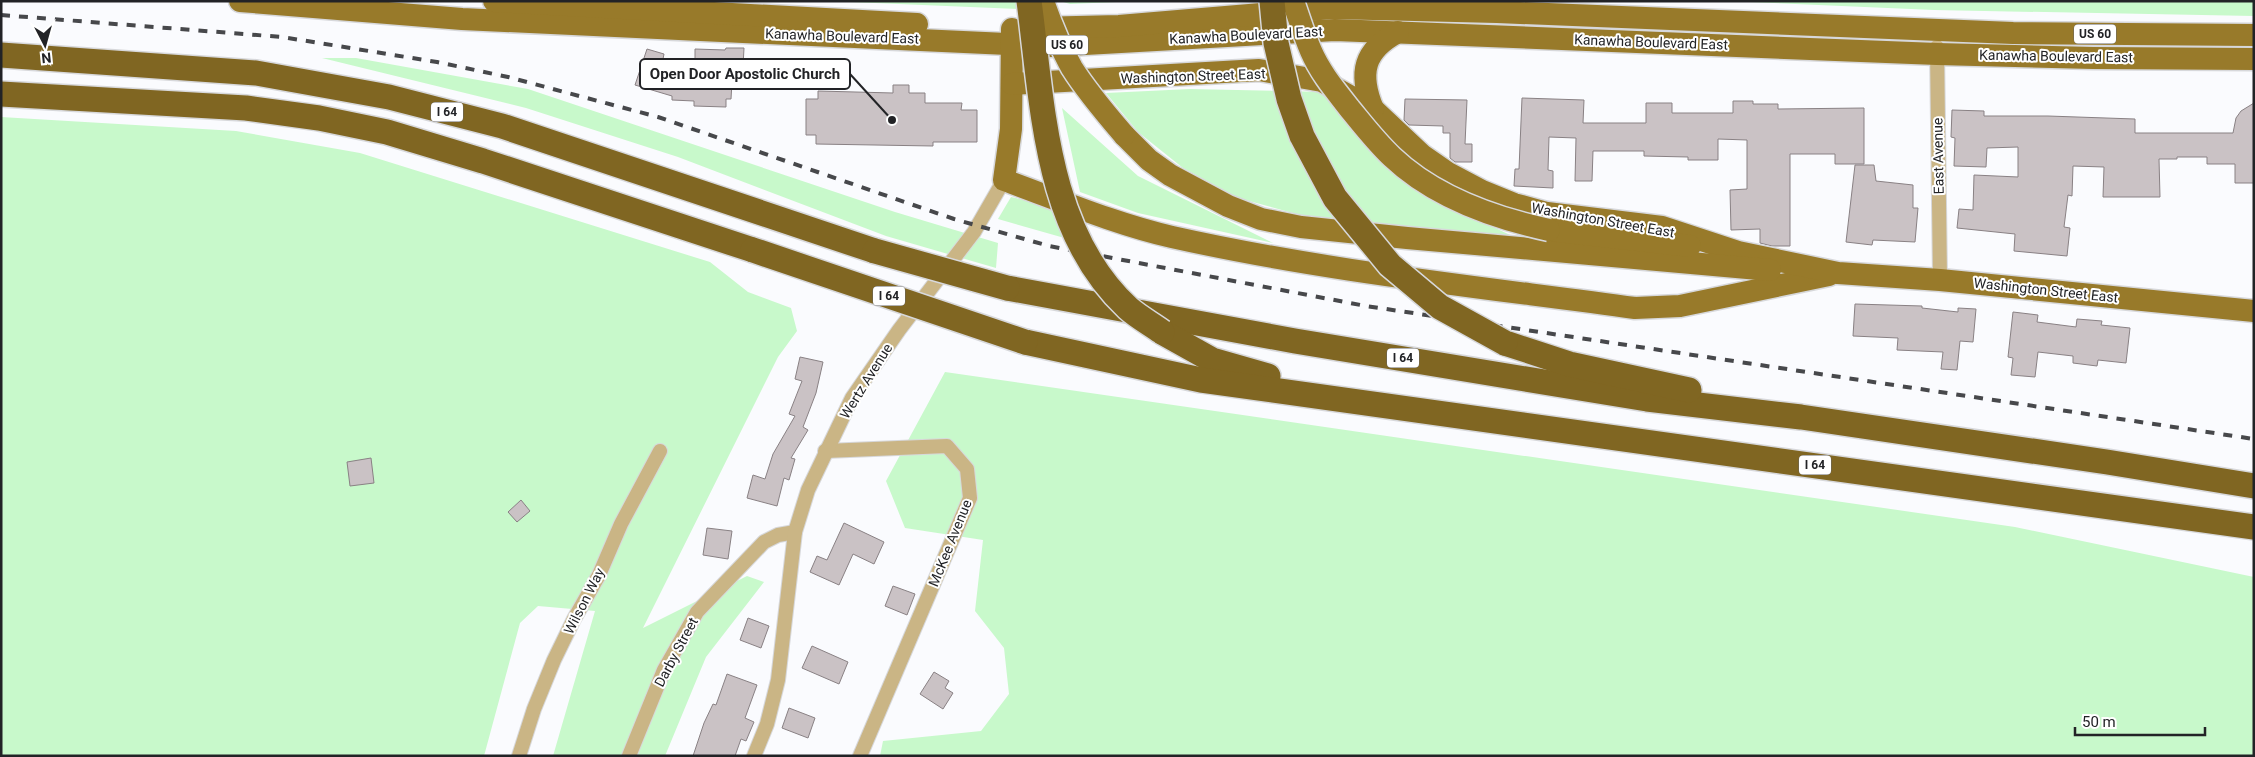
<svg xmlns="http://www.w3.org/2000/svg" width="2255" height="757" font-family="Roboto,sans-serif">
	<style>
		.green { fill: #c8f9cb }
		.building { fill: #cac2c5; stroke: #898184 }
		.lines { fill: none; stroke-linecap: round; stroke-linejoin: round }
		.minor-casing { stroke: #d7d8db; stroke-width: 16 }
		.primary-casing { stroke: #d7d8db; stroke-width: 25 }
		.motorway-casing { stroke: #d7d8db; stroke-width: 28 }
		.minor { stroke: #cab585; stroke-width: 14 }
		.primary { stroke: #987a2a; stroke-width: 22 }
		.motorway { stroke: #806622; stroke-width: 25 }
		.rail { stroke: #47484b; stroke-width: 4; stroke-dasharray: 9 9; stroke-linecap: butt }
		.primary-bridge-casing { stroke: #d7d8db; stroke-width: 25; stroke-linecap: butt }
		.motorway-bridge-casing { stroke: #d7d8db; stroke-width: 28; stroke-linecap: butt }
		.primary-bridge { stroke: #987a2a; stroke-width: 22 }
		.motorway-bridge { stroke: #806622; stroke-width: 25 }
		.labels { text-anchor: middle; stroke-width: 4; stroke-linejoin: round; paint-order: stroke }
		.shield { fill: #fff; stroke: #646567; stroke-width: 1 }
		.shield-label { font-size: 12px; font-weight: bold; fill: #222326 }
		.street-label { font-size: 14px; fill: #222326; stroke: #fff }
		.leader { fill: none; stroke: #222326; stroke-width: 2 }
		.callout-dot { fill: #222326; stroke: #fff; stroke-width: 2 }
		.callout { fill: #fff; stroke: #222326; stroke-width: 2 }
		.callout-label { font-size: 15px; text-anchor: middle; font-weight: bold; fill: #222326 }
	</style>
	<rect width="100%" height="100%" fill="#fafbfe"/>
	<g class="green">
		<polygon points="827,1 1019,1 1021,9"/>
		<polygon points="1060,1 1139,1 1070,4"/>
		<polygon points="1726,1 2254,1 2254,16 1934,10"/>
		<polygon points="322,58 356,58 528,89 895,212 998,243 996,268 886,236 678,157 526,108"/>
		<polygon points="1190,89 1325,92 1421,193 1525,242 1329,223 1238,198 1183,168 1138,132 1106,93"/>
		<polygon points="1062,108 1138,176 1273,243 1138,213 1080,192"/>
		<polygon points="1,117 236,131 360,153 710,262 748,292 791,308 797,331 778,357 643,628 747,576 764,582 706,657 665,756 553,756 595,611 538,606 520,623 484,756 1,756"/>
		<polygon points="1011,197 1059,208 1068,239 998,219"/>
		<polygon points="945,372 2015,527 2254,577 2254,756 880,756 883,741 981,731 1009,694 1004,648 975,611 983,540 905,528 886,481"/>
	</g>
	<g class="building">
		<polygon points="726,48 744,48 743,66 740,66 740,83 732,82 731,99 726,99 726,107 694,106 694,101 672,100 672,96 635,85 647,49 664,54 663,59 695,60 695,49 725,50"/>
		<polygon points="893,85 909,85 909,93 925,93 925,103 962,103 961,110 977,110 977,142 933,142 933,146 816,144 816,135 806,135 806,99 818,99 818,91 893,93"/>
		<polygon points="1522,98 1584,100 1583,123 1646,123 1646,103 1672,103 1672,113 1733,113 1733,101 1753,101 1753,104 1778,104 1778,109 1864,108 1864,164 1835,164 1835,154 1790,154 1790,246 1772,246 1760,243 1760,229 1731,230 1730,190 1747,189 1747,140 1718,139 1718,160 1688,160 1688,157 1644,156 1644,151 1593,151 1592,181 1575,181 1576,138 1549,137 1548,170 1553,171 1553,188 1514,186 1515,169 1519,169"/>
		<polygon points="1405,99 1467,100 1465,144 1472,144 1472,162 1455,162 1450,158 1450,133 1443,133 1443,126 1409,125 1404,120"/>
		<polygon points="2254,103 2254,183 2235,183 2235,164 2207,164 2207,157 2177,157 2177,159 2159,159 2160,197 2103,197 2104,167 2073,166 2072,196 2068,195 2064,227 2070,228 2067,256 2014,251 2015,234 1957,228 1959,209 1973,210 1974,175 2018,177 2018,147 1987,148 1986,167 1954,166 1955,138 1951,137 1952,110 1984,111 1984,116 2048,116 2135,119 2135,133 2233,133 2236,118 2241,111"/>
		<polygon points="1855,165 1874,165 1876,181 1913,185 1913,208 1918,208 1915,242 1873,240 1872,245 1846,242"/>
		<polygon points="1855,304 1922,306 1922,308 1958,312 1958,308 1976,309 1973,342 1960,341 1957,370 1941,369 1943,352 1897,350 1898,338 1853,336"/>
		<polygon points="2013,312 2038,315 2037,322 2076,327 2077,319 2102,321 2101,325 2130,328 2126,363 2098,360 2097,366 2073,363 2073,356 2038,352 2035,377 2011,375 2013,358 2008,357"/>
		<polygon points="800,357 823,362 816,393 803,427 808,430 791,458 795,459 789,480 784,478 777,506 747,498 753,475 765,479 773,454 795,416 789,414 802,381 795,379"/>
		<polygon points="371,458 374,483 350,486 347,462"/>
		<polygon points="521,500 530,511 517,522 508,512"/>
		<polygon points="844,523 884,542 874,564 853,554 839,585 810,572 817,556 827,560"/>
		<polygon points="707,528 732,531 728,559 703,555"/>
		<polygon points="893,586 915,594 907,615 885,606"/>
		<polygon points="748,618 769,626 761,648 740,640"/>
		<polygon points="812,646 848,662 839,684 802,668"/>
		<polygon points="934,672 949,681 945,688 953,693 943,709 920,694"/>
		<polygon points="727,674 757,685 745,718 754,722 746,741 741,739 735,756 693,756 704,723 713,704 716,705"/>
		<polygon points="789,708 815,718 808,738 782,728"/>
	</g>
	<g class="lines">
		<g class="minor-casing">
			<g id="minor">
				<polyline points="1937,47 1940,280"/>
				<polyline points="825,451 947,446 967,469 970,498 860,756"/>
				<polyline points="519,756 534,709 554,660 574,619 599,575 621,524 660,451"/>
				<polyline points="629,756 664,670 697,612 764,542 778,535 795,532"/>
				<polyline points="754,756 767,724 778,680 795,532 808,490 852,398 899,330 974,232 1004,180"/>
			</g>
		</g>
		<g class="primary-casing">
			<g id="primary">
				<polyline points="240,1 462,19 1050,46 1335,30 1937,54 2093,58 2254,59"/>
				<polyline points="494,1 917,24"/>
				<polyline points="1034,28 1119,26 1332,8 1497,12 2013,33 2254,35"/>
				<path d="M1012,29L1011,129L1004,180C1059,200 1115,224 1172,237C1324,271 1481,287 1635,308L1680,306L1829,275"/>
				<polyline points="1012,84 1259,70 1322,81 1373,109 1422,155 1448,173 1482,191 1514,204 1547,213 1662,227 1738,252 1838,273 1940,280 2254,311"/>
				<path d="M1373,109C1358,73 1364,50 1398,32"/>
				<polyline points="1124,135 1149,160 1170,175 1228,206 1261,219 1301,227 1407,238 1770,270"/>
				<polyline points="1549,230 1690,246"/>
			</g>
		</g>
		<g class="motorway-casing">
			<g id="motorway">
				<polyline points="1,55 256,73 389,97 502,126 875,251"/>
				<polyline points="1,94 246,108 319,118 387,132 483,161 753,250"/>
				<polyline points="1007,288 1295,341 1647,399 1801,417 2107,462 2254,486"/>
				<polyline points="1162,332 1212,360 1268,376"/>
				<polyline points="1025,342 1201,380 2254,527"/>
				<polyline points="1505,343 1569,364 1689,390"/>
			</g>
		</g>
		<use href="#minor" class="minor"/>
		<use href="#primary" class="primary"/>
		<use href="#motorway" class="motorway"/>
		<polyline class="rail" points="1,15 282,37 437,62 508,77 658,117 954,219 1049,246 1366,306 2254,439"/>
		<g class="primary-bridge-casing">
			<g id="primary-bridge">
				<path d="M1043,1C1051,24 1060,47 1072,68C1087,92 1106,114 1124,135"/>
				<path d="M1293,1C1299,18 1304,35 1311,51C1320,72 1335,90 1349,108C1363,125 1376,142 1392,157C1434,197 1494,218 1549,230"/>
			</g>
		</g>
		<g class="motorway-bridge-casing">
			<g id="motorway-bridge">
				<path d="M1029,1C1043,106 1045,231 1128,308C1138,317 1151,324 1162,332"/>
				<polyline points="1272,1 1276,43 1289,99 1302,136 1335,198 1390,265 1440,307 1505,343"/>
				<polyline points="753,250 1025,342"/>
				<polyline points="875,251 1007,288"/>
			</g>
		</g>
		<use href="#primary-bridge" class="primary-bridge"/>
		<use href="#motorway-bridge" class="motorway-bridge"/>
	</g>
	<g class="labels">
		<g class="shield">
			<rect x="2074" y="24.5" width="42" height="19" rx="4"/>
			<rect x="1046" y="35.5" width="42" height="19" rx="4"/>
			<rect x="431" y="102.5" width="32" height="19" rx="4"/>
			<rect x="873" y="286.5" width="32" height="19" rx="4"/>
			<rect x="1387" y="348.5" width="32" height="19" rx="4"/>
			<rect x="1799" y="455.5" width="32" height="19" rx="4"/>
		</g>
		<g class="shield-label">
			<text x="2095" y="38">US 60</text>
			<text x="1067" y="49">US 60</text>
			<text x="447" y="116">I 64</text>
			<text x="889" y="300">I 64</text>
			<text x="1403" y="362">I 64</text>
			<text x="1815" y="469">I 64</text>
		</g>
		<g class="street-label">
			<text transform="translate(1246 35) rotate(-3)" y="5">Kanawha Boulevard East</text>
			<text transform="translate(842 36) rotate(2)" y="5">Kanawha Boulevard East</text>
			<text transform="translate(1651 42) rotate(2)" y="5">Kanawha Boulevard East</text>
			<text transform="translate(2056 56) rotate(1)" y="5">Kanawha Boulevard East</text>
			<text transform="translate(1193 76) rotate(-2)" y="5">Washington Street East</text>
			<text transform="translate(1938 156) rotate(-91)" y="5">East Avenue</text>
			<text transform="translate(1603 220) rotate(10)" y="5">Washington Street East</text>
			<text transform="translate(2046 290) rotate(6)" y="5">Washington Street East</text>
			<text transform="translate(866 381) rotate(-58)" y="5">Wertz Avenue</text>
			<text transform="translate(950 543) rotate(-68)" y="5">McKee Avenue</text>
			<text transform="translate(584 601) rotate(-63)" y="5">Wilson Way</text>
			<text transform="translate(676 652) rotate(-62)" y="5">Darby Street</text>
		</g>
	</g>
	<path class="leader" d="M892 120L850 74"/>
	<circle class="callout-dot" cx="892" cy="120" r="5"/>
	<rect class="callout" x="640" y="59" width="210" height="30" rx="5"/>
	<g class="callout-label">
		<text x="745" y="79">Open Door Apostolic Church</text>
	</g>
	<rect width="2255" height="757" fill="none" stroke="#222326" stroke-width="5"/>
	<g transform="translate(45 45) rotate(174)" stroke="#ffffff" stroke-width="4" paint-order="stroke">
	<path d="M0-4L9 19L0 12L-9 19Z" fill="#222326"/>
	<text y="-8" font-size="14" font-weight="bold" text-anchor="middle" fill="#222326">N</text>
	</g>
	<path d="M2075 727v8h130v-8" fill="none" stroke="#222326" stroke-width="2.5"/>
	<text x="2082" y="727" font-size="15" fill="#222326" stroke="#ffffff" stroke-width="4" paint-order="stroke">50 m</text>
</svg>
